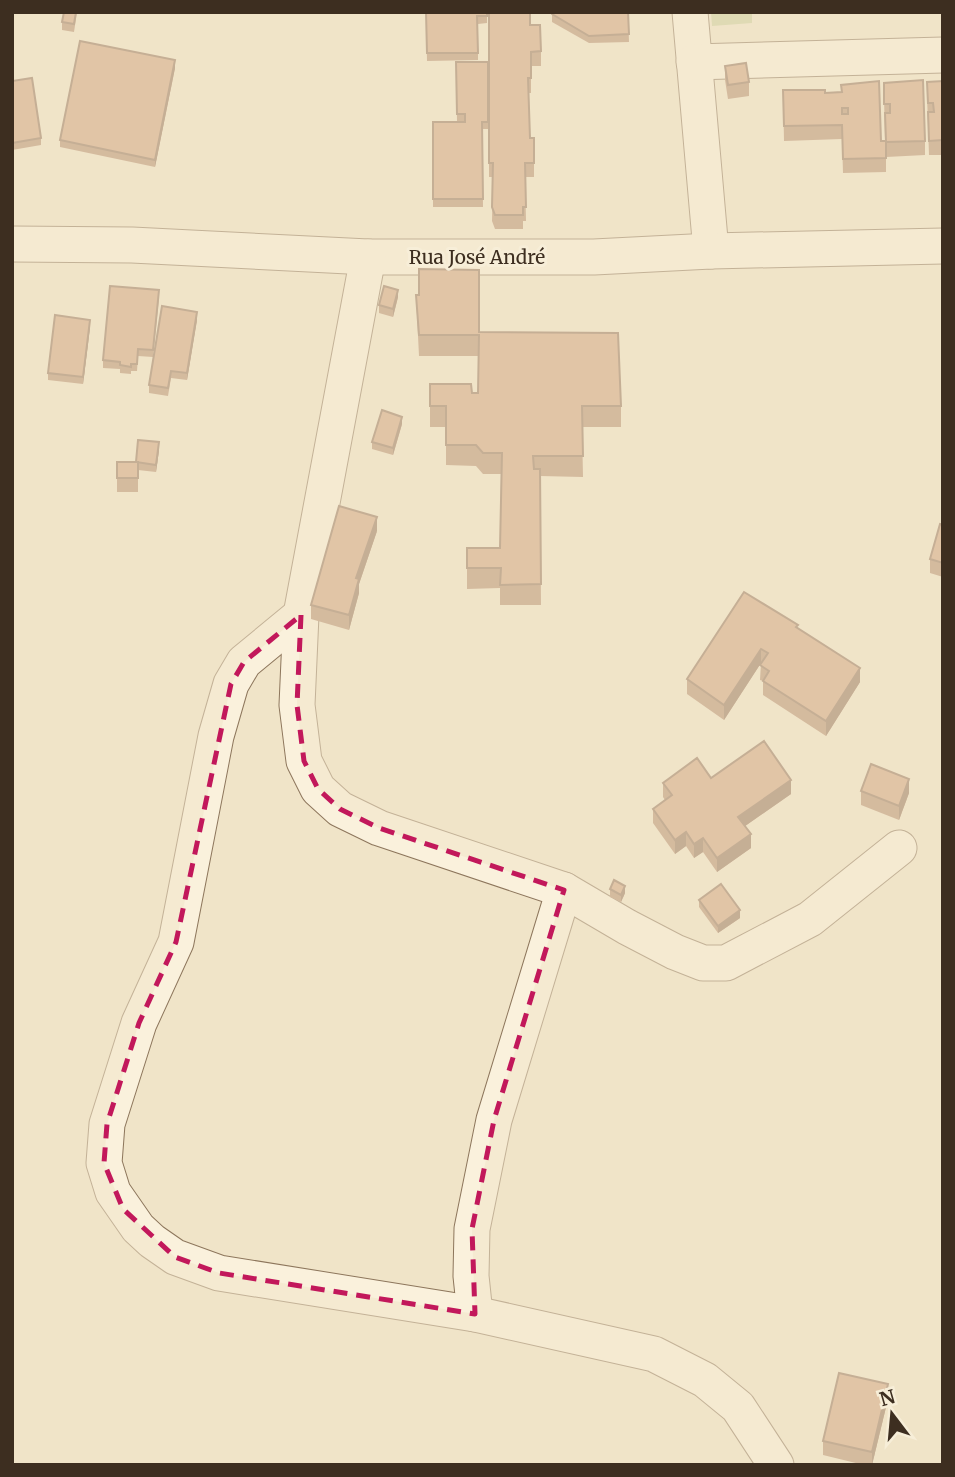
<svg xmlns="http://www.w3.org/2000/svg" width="955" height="1477" font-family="Merriweather,serif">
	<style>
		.green { fill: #c9cf9b }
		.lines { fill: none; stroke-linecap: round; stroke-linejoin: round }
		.minor-casing { stroke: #8d765c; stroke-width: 37 }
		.minor { stroke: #faf1dc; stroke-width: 35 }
		.wall { fill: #b2896c }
		.shaded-wall { fill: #916f58 }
		.building { fill: #cf9f7d; stroke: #916f58; stroke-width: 2; fill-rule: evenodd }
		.marked { fill: none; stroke: #c2185b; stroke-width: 5; stroke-dasharray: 14 9; stroke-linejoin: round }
		.labels { text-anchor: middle; stroke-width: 6; stroke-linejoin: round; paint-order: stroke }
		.street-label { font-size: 19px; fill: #3d2e20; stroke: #f7eed8 }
	</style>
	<rect width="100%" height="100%" fill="#f0e4c8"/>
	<polygon class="green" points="711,12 752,12 752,23 712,26"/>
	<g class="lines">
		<g class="minor-casing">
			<g id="minor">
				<polyline points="690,12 711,251"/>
				<polyline points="694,62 943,55"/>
				<polyline points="12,244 132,245 368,257 594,257 711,251 943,246"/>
				<polyline points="368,257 301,615 297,705 304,761 318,789 340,809 379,828 564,890 627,927 675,952 703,963 726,963 810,919 899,848"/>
				<polyline points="301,615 244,662 231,684 216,736 176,942 139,1023 107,1124 104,1163 113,1192 138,1228 152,1241 175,1257 219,1273 475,1314 654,1354 705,1380 738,1407 776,1465"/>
				<polyline points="475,1314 471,1276 472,1229 494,1120 564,890"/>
			</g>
		</g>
		<use href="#minor" class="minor"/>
	</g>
	<g class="wall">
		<polygon points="77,12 74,32 62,30 62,22"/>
		<polygon points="426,12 487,12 487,23 478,24 478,60 427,61"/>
		<polygon points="489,12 530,25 541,51 541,66 531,66 531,93 528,93 530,138 534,138 534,177 525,177 526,221 523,221 523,229 495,229 492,221 493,177 489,177"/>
		<polygon points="552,12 628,12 629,42 589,43 552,22"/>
		<polygon points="757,12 824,12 758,14"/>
		<polygon points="456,62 488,62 488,129 482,129 483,207 433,207 433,122 465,122 457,121"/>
		<polygon points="725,66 749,82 749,96 728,99 725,80"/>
		<polygon points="175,68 155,167 60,147 60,140"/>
		<polygon points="12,81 41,138 41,145 12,150"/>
		<polygon points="943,81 943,155 929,155 927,96"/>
		<polygon points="783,90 825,93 841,92 881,141 885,141 884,97 925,141 925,155 886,157 886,172 843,173 842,139 784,141"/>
		<polygon points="416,295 479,332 621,406 621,427 582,427 583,477 540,476 541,605 500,605 500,588 467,589 467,548 500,548 501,474 483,474 476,466 446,465 446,427 430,427 430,384 478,393 478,356 419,356"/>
		<polygon points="398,297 393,317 379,313 379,305"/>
		<polygon points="159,298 153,357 138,356 137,371 131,371 131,374 120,373 120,369 103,368 103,360"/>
		<polygon points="197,320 187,380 171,378 168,396 149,393 149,385"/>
		<polygon points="90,327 83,384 48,380 48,373"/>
		<polygon points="402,424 393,455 372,449 372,442"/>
		<polygon points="159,450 156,472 138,470 138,492 117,492 117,478 136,462"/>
		<polygon points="943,525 943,577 930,573 930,559"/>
		<polygon points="377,531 359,584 359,593 349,630 311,619 311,605"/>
		<polygon points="798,628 860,682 826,736 763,695 763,681 760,680 761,663 724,720 687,694 687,679"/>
		<polygon points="711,778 791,794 745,826 751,848 717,872 703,852 694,858 686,846 675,854 653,823 653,809 665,800 663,797 663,783"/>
		<polygon points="861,791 909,793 899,820 861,805"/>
		<polygon points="610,889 625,893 621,902 610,897"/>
		<polygon points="699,900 740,918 718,933 699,907"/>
		<polygon points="888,1399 872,1465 864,1465 823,1455 823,1441"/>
	</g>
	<g class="shaded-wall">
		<polygon points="175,60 175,68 155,167 155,160"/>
		<polygon points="398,290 398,297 393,317 393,309"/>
		<polygon points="197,312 197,320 187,380 187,373"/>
		<polygon points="90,320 90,327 83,384 83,377"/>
		<polygon points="402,417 402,424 393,455 393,448"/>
		<polygon points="159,442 159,450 156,472 156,465"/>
		<polygon points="377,517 377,531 359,584 359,593 349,630 349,615 356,578"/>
		<polygon points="761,649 761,663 724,720 724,705"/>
		<polygon points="860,668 860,682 826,736 826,721"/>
		<polygon points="909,779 909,793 899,820 899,806"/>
		<polygon points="791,780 791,794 738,831 738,817"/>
		<polygon points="686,832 686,846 675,854 675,840"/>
		<polygon points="751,834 751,848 717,872 717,858"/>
		<polygon points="703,838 703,852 694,858 694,844"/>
		<polygon points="625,886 625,893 621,902 621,895"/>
		<polygon points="740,910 740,918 718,933 718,926"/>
		<polygon points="888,1384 888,1399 872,1465 872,1452"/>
	</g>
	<g class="building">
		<polygon points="64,12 76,12 74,24 62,22"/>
		<polygon points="426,12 487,12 487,16 477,16 478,53 427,53"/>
		<polygon points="489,12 530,12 530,25 540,25 541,51 531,52 531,78 528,78 530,138 534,138 534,163 525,163 526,207 523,207 523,215 495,215 492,207 493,163 489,163"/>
		<polygon points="552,12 628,12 629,34 589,36 552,14"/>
		<polygon points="80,41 175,60 155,160 60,140"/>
		<polygon points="456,62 488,62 488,122 482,122 483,199 433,199 433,122 465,122 465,114 457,114"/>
		<polygon points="746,63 749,82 728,85 725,66"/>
		<polygon points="32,78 41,138 12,143 12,81"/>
		<path d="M923,80L925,141L886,142V158L843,159L842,125L784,126L783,90H825V93L842,92L841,85L879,81L881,141H886L885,113H890V104H884V83ZM842,108H848V114H842Z"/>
		<polygon points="943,81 943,140 929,141 928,112 934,112 933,103 928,103 927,82"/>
		<polygon points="419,269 479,270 479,332 618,333 621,406 582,406 583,456 533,456 534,469 540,469 541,584 500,585 501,568 467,568 467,548 500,548 502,453 483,453 476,445 446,445 446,406 430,406 430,384 471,384 472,393 478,393 479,335 419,335 416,295 419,295"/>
		<polygon points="110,286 159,290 153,350 138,349 137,364 131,364 131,367 120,365 120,362 103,360"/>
		<polygon points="384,286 398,290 393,309 379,305"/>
		<polygon points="162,306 197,312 187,373 171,371 168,388 149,385"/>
		<polygon points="55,315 90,320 83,377 48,373"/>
		<polygon points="382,410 402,417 393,448 372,442"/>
		<polygon points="138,440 159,442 156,465 136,462"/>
		<rect x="117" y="462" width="21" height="16"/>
		<polygon points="339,506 377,517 356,578 359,579 349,615 311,605"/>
		<polygon points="940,524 943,525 943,563 930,559"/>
		<polygon points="744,592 798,625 796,627 860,668 826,721 763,681 769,671 760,665 768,653 761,649 724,705 687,679"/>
		<polygon points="764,741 791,780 738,817 751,834 717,858 703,838 694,844 686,832 675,840 653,809 672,795 663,783 697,758 711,778"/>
		<polygon points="871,764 909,779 899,806 861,791"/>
		<polygon points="614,880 625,886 621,895 610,889"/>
		<polygon points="721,884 740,910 718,926 699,900"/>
		<polygon points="839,1373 888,1384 872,1452 823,1441"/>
	</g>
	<path d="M0 0H955V1477H0ZM301,615L297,705L304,761L318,789L340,809L379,828L564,890L494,1120L472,1229L475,1314L219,1273L175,1257L123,1209L104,1163L107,1124L139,1023L176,942L231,684L244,662Z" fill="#f0e4c8" fill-opacity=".55" fill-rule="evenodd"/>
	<path class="marked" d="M301,615L297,705L304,761L318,789L340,809L379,828L564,890L494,1120L472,1229L475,1314L219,1273L175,1257L123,1209L104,1163L107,1124L139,1023L176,942L231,684L244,662Z"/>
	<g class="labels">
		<g class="street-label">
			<text x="477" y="264">Rua José André</text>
		</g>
	</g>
	<rect width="955" height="1477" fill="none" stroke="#3d2e20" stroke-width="28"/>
	<g transform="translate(892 1414) rotate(344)" stroke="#f7eed8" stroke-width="5" paint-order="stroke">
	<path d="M0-5L12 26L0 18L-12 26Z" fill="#3d2e20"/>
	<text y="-10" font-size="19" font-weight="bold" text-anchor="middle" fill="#3d2e20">N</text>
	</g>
</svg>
